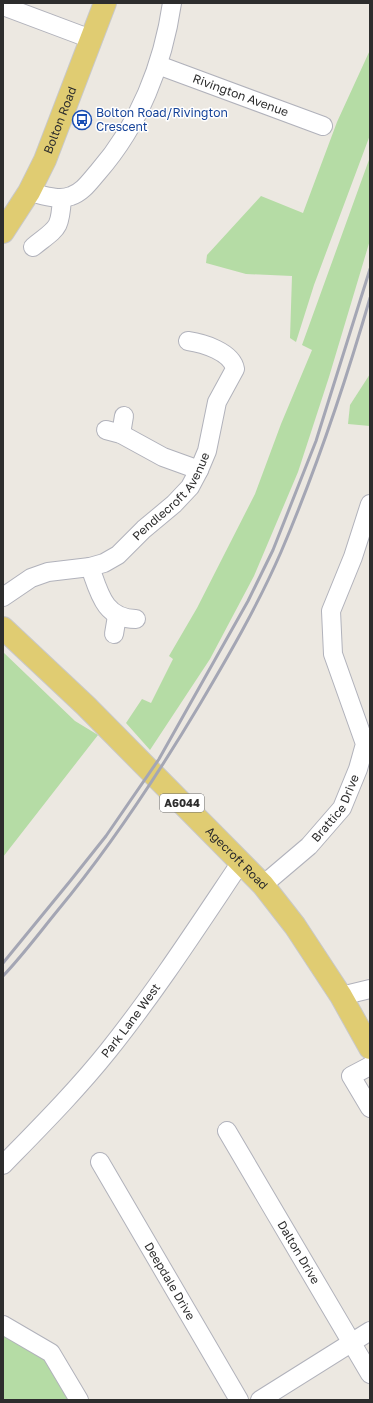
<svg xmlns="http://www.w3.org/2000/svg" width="373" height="1403" font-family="'Golos Text',sans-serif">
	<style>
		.green { fill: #b5dca5 }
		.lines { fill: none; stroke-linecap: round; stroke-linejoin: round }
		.minor-casing { stroke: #b1b2bb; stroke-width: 20 }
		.primary-casing { stroke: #c8c8c8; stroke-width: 24 }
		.minor { stroke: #fff; stroke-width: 18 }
		.primary { stroke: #e0cc72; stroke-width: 22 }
		.rail { stroke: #a4a6b4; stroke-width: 3 }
		.labels { text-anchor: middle; stroke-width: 3; stroke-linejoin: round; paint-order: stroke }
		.shield { fill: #fff; stroke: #6c6c6c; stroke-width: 1 }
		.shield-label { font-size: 11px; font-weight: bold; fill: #2d2d2d }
		.street-label { font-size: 12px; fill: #2d2d2d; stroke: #fff }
		.transit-label { font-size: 12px; fill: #164399; stroke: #fff; text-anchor: start }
	</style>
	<rect width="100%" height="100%" fill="#ece8e1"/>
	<g class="green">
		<polygon points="370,50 370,135 314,285 296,342 290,338 292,276 246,274 206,263 207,255 261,196 303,213 337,122"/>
		<polygon points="370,157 370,240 329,377 298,472 254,576 210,659 150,750 126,723 142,699 151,703 173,659 169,656 197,608 255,494 281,424 312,350 302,345"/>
		<polygon points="370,374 370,426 348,424 350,405"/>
		<polygon points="3,652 75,721 98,735 3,857"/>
		<polygon points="3,1331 46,1355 71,1400 3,1400"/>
	</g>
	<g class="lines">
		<g class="minor-casing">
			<g id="minor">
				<polyline points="3,6 91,39"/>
				<path id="s1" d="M158,65L323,126"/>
				<path d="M29,192C43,195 58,201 71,196C83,192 90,181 98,172C139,125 163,65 172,3"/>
				<path d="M33,247C58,227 60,230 62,198"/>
				<polyline points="106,430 121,434 163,457 199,470"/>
				<polyline points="121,434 124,416"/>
				<path d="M90,567C99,592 104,619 136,619"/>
				<path id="s2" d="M3,597L31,578L48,572L90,567L104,563L118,555L144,529L174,504L190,487L199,470L207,451L217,402L235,369C232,352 203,343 188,341"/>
				<polyline points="114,634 117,616"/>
				<path id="s3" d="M263,885L309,846L342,808L358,769L365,744L333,654L331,611L353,557L370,504"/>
				<polyline points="341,996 370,989"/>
				<polyline points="370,1066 351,1076 370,1108"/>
				<path id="s4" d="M227,1131L370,1374"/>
				<path id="s5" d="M100,1162L239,1400"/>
				<path id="s6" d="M3,1165C39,1128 76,1091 108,1051C156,991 198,926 241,862"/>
				<polyline points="3,1325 51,1353 79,1400"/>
				<polyline points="260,1400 370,1331"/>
			</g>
		</g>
		<g class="primary-casing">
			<g id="primary">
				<path id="s7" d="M3,232L29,192L45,160L105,3"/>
				<path id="s8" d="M3,628L86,706L263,885L295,926L341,996L370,1048"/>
			</g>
		</g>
		<use href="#minor" class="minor"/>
		<use href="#primary" class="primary"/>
		<g class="rail">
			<polyline points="3,963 71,880 106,836 159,759 248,601 273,550 316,441 370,269"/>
			<path d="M3,976C23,955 40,932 58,910C112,845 157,776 200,704C229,655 258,605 281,552C316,470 345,384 370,298"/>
		</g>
	</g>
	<defs>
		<g id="bus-ring" transform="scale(1)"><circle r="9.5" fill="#fff" stroke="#1a4fb4" stroke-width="1.5"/><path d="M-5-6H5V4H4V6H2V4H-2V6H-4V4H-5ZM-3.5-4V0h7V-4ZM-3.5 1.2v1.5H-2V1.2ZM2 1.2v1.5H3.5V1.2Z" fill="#1a4fb4"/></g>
	</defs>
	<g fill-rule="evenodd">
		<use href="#bus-ring" x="82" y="120"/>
	</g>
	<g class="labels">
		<rect class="shield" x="160" y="794" width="44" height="18" rx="3"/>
		<g class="shield-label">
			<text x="182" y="807">A6044</text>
		</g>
		<g class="street-label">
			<text dy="4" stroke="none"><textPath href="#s1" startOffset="88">Rivington Avenue</textPath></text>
			<text dy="4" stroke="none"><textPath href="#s7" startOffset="126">Bolton Road</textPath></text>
			<text dy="4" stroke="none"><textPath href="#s2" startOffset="205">Pendlecroft Avenue</textPath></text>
			<text dy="4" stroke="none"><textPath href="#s3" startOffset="107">Brattice Drive</textPath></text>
			<text dy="4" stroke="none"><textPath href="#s8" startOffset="328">Agecroft Road</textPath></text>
			<text dy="4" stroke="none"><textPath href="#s6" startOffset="193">Park Lane West</textPath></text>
			<text dy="4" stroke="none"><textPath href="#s4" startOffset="141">Dalton Drive</textPath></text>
			<text dy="4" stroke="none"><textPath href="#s5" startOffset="138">Deepdale Drive</textPath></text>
		</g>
		<g class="transit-label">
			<text x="96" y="117">Bolton Road/Rivington<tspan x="96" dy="14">Crescent</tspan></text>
		</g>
	</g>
	<rect width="373" height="1403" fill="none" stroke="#2d2d2d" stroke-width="8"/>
</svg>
